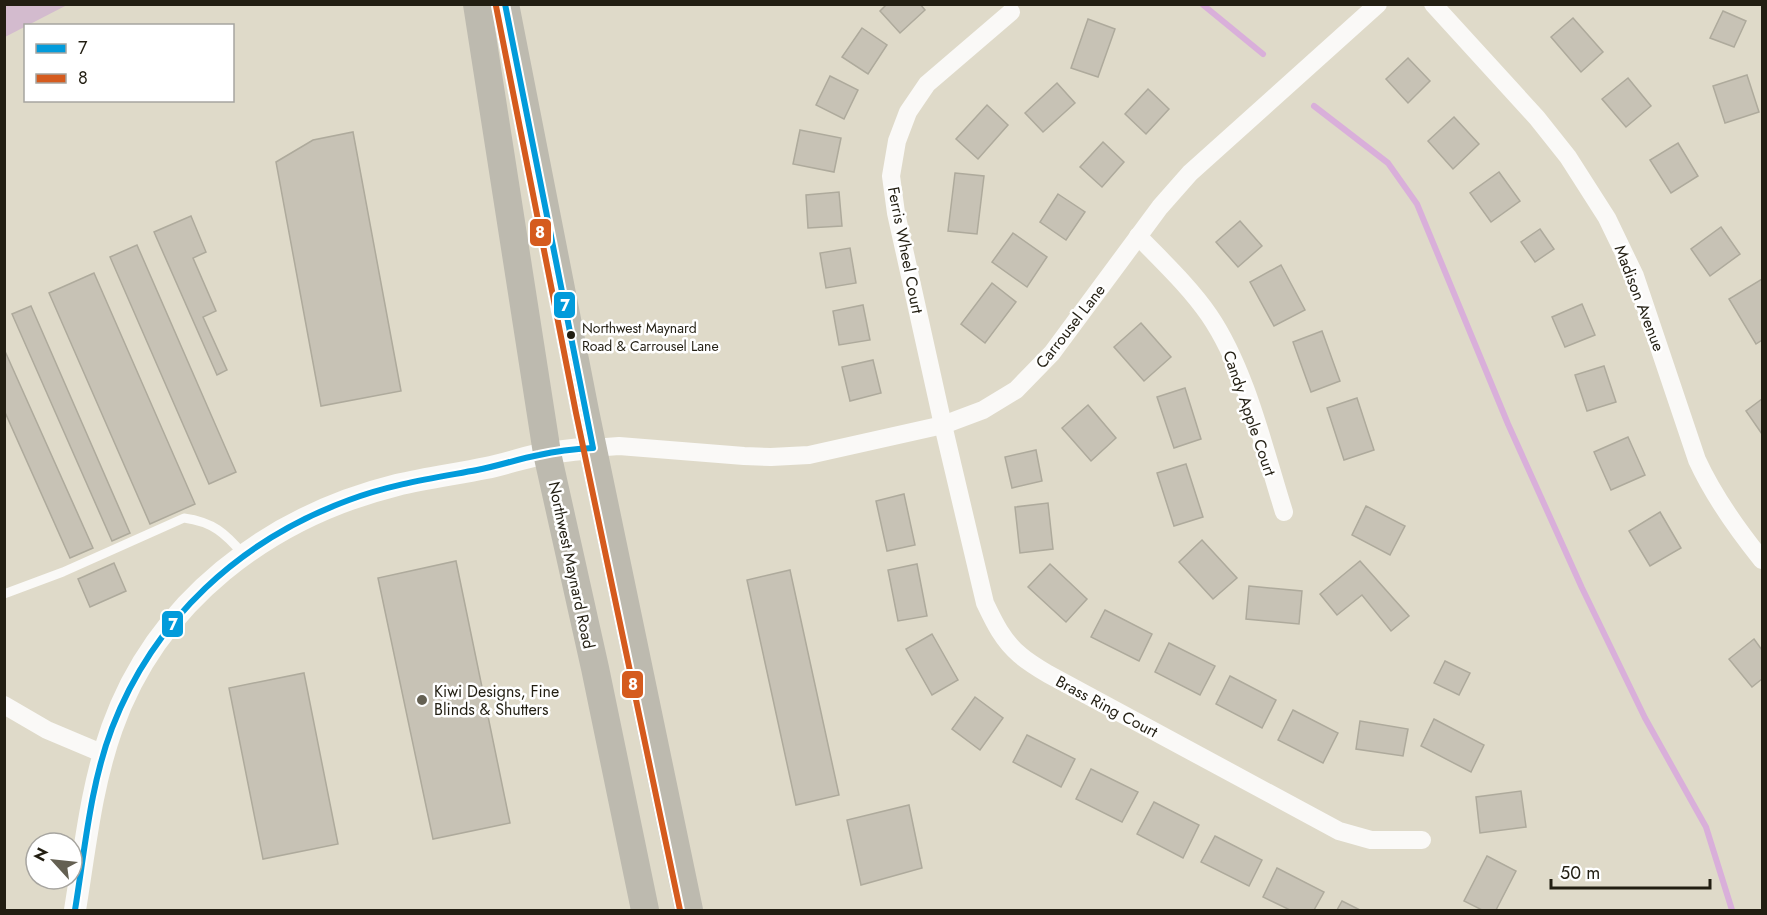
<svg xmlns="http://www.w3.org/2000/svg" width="1767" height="915" font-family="Jost,sans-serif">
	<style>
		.green { fill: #d3bbce }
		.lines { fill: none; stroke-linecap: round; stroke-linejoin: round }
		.stream { stroke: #d9afda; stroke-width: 6 }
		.building { fill: #c7c2b5; stroke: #aeaa9c; stroke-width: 1.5 }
		.service { stroke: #faf9f7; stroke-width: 9 }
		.minor { stroke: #faf9f7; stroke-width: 18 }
		.tertiary { stroke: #faf9f7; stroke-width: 22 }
		.primary { stroke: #bdbaaf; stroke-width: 28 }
		.bus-1-casing { stroke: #fff; stroke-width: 10 }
		.bus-2-casing { stroke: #fff; stroke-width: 10 }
		.bus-1 { stroke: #029bdb; stroke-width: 6 }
		.bus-2 { stroke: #d55b1e; stroke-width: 6 }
		.bus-dot { fill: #221e12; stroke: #fff; stroke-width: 2 }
		.poi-dot { fill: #646052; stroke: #fff; stroke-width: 2 }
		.labels { text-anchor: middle; stroke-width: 5; stroke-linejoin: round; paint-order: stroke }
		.bus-label { font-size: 14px; fill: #221e12; stroke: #fff; text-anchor: start }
		.street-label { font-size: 16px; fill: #221e12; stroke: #fff }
		.poi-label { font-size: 16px; fill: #221e12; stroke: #fff; text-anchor: start }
		.line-badge { stroke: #fff; stroke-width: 2 }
		.badge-label { font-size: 16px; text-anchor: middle; font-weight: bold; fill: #fff }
	</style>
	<rect width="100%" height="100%" fill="#dfdac9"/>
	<polygon class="green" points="5,4 67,4 67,5 5,37"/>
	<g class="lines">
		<g class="stream">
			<polyline points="1202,4 1263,54"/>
			<polyline points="1314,106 1388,163 1417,204 1508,424 1582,588 1645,718 1706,827 1732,910"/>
		</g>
	</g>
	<g class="building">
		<polygon points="887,4 920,4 925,10 900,33 880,11"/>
		<polygon points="1723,11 1746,21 1734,47 1710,38"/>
		<polygon points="1573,18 1603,52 1581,72 1551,37"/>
		<polygon points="1088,19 1115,29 1098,77 1071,68"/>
		<polygon points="862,28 887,45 868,74 842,57"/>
		<polygon points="1408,58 1430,81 1408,103 1386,79"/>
		<polygon points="1747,75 1759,112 1725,123 1713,86"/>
		<polygon points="830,76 858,90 844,119 816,105"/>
		<polygon points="1628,78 1651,106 1626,127 1602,99"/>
		<polygon points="1057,83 1075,103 1043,132 1025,113"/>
		<polygon points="1148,89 1169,109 1146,134 1125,114"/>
		<polygon points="987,105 1008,125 978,159 956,139"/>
		<polygon points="1454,117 1479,144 1453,169 1428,141"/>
		<polygon points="800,130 841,138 834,172 793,164"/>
		<polygon points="353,132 401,391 321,406 276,162 313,140"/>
		<polygon points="1103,142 1124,162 1102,187 1080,167"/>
		<polygon points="1678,143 1698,176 1671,193 1650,160"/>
		<polygon points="1499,172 1520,201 1491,222 1470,193"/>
		<polygon points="955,173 984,176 977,234 948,231"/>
		<polygon points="839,192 842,226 808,228 806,195"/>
		<polygon points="1058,194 1085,212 1066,240 1040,222"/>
		<polygon points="191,216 206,252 193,258 216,311 203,317 227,370 217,375 154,232"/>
		<polygon points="1240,221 1262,246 1238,267 1216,242"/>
		<polygon points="1721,227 1740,254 1710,276 1691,249"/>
		<polygon points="1540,229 1554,249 1535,262 1521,242"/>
		<polygon points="1013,233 1047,257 1027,287 992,262"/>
		<polygon points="137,245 236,472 209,484 110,257"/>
		<polygon points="850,248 856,283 826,288 820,253"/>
		<polygon points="1281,265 1305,310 1274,326 1250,282"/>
		<polygon points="94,273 195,504 150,524 49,293"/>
		<polygon points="1762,279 1762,340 1756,344 1729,299"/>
		<polygon points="992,283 1016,302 985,343 961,324"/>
		<polygon points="1582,304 1595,335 1565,347 1552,317"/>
		<polygon points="863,305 870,340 839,345 833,311"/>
		<polygon points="31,306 130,533 112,541 12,314"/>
		<polygon points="1141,323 1171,357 1144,381 1114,347"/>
		<polygon points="1322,331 1340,381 1311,392 1293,342"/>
		<polygon points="4,349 93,548 70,558 4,410"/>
		<polygon points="873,360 881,393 850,401 842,367"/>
		<polygon points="1604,366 1616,402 1587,411 1575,375"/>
		<polygon points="1185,388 1201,439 1174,448 1157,397"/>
		<polygon points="1357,398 1374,450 1344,460 1327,408"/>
		<polygon points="1762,399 1762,434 1746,411"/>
		<polygon points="1088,405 1116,438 1091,461 1062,428"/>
		<polygon points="1628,437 1645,475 1611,490 1594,452"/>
		<polygon points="1036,450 1042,481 1012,488 1005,457"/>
		<polygon points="1186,464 1203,517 1174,526 1157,473"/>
		<polygon points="904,494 915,545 887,551 876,501"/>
		<polygon points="1048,503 1053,549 1020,553 1015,507"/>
		<polygon points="1366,506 1405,526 1390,555 1352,535"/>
		<polygon points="1660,512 1681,548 1650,566 1629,531"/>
		<polygon points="1202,540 1237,578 1213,599 1179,562"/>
		<polygon points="456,561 510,823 433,839 378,578"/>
		<polygon points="1360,561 1409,616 1391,631 1362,595 1337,615 1320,594"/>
		<polygon points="114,563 126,591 90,607 78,579"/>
		<polygon points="917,564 927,616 898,621 888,570"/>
		<polygon points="1050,564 1087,599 1066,622 1028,587"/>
		<polygon points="790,570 839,795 796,805 747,580"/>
		<polygon points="1249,586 1302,591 1299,624 1246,619"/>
		<polygon points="1105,610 1152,634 1139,661 1091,637"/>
		<polygon points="932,634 958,680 932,695 906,649"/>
		<polygon points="1754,639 1762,650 1762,679 1752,687 1729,659"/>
		<polygon points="1169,643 1215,666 1200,695 1155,672"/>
		<polygon points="1445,661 1470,673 1459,695 1434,683"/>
		<polygon points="304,673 338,844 263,859 229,688"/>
		<polygon points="1230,676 1276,700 1262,728 1216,704"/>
		<polygon points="975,697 1003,718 980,750 952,729"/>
		<polygon points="1293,710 1338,733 1323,763 1278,740"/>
		<polygon points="1434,719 1484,745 1471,772 1421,746"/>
		<polygon points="1360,721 1408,729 1403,756 1356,749"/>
		<polygon points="1027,735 1075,759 1061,787 1013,762"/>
		<polygon points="1091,769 1138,792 1122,822 1076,799"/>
		<polygon points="1521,791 1526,827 1480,833 1476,797"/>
		<polygon points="1154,802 1199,825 1183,858 1137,834"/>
		<polygon points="909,805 922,868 861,885 847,820"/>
		<polygon points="1215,836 1262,860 1249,886 1201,862"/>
		<polygon points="1487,856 1516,871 1496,910 1482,910 1464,901"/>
		<polygon points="1277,868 1324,892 1314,910 1290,910 1263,897"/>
		<polygon points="1342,901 1360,910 1337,910"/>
	</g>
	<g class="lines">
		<path class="service" d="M4,594L63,572L184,518C213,522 225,533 243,554"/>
		<g class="minor">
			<path d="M1433,4L1537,118L1568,157L1607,218L1635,276L1697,460C1714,497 1737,529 1762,560"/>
			<path d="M1011,12L927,84L908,112L897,141L891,176L896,213L943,425L985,603C994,622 1003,641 1020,655C1028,662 1038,668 1048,674L1339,831L1371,840H1422"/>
			<path d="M1138,236C1162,261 1189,286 1209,315C1246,369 1264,449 1284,512"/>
			<polyline points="593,448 619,446 744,456 771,457 809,455 943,425 983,410 1016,390 1052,353 1160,207 1190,173 1378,4"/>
			<polyline points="4,705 47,730 104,754"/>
		</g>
		<path class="tertiary" d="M75,910C85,849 91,787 112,728C157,601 268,517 397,485C426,478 457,474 486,468C507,464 527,456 548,453C563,451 578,449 593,448"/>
		<g class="primary">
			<polyline points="477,4 547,453 595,668 645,910"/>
			<polyline points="505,4 585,411 689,910"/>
		</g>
		<g class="bus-1-casing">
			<path id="bus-1" d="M75,910C85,849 90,786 112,728C154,619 240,540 349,500C391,484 434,478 477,470C498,466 518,459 539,455C557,451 575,449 593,448L505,4"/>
		</g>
		<g class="bus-2-casing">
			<polyline id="bus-2" points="496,6 576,413 680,910"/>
		</g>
		<use href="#bus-1" class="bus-1"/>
		<use href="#bus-2" class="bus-2"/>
	</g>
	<circle class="bus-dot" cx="571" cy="335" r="5"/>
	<circle class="poi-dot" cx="422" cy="700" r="6"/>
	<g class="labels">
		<g class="bus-label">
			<text x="582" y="333">Northwest Maynard<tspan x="582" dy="18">Road &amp; Carrousel Lane</tspan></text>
		</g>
		<g class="street-label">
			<text transform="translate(906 250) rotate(79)" y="6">Ferris Wheel Court</text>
			<text transform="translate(1640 298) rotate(69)" y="6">Madison Avenue</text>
			<text transform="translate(1070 326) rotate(-52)" y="6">Carrousel Lane</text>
			<text transform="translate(1250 413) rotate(71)" y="6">Candy Apple Court</text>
			<text transform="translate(572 565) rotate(78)" y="6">Northwest Maynard Road</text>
			<text transform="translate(1107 706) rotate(28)" y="6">Brass Ring Court</text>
		</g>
		<g class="poi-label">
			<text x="434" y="697">Kiwi Designs, Fine<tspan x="434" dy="18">Blinds &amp; Shutters</tspan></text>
		</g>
	</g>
	<g class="line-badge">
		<rect x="529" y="218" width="23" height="29" rx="6" fill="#d55b1e"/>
		<rect x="553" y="291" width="23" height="28" rx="6" fill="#029bdb"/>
		<rect x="161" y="610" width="23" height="28" rx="6" fill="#029bdb"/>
		<rect x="621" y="670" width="23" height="29" rx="6" fill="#d55b1e"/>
	</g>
	<g class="badge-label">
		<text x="540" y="238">8</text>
		<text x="565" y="311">7</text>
		<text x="173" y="630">7</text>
		<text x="633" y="690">8</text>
	</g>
	<rect width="1767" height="915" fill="none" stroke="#221e12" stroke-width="12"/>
	<rect x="24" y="24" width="210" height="78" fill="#ffffff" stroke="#a7a5a0" stroke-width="1.5"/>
	<rect x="36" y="44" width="30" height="9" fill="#029bdb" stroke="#a7a5a0" stroke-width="1.5"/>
	<text x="78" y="54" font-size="18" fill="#221e12">7</text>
	<rect x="36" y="74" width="30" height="9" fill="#d55b1e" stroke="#a7a5a0" stroke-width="1.5"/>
	<text x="78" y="84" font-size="18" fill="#221e12">8</text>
	<g transform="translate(54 861) rotate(297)"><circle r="28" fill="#ffffff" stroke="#a7a5a0" stroke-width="1.5"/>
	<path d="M0-4.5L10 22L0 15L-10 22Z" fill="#646052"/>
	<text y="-9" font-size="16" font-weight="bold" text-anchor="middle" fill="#221e12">N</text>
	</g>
	<path d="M1551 879v9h159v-9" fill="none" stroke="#221e12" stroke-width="3"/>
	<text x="1560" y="879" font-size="18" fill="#221e12" stroke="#ffffff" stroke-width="4.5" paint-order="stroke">50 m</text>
</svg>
